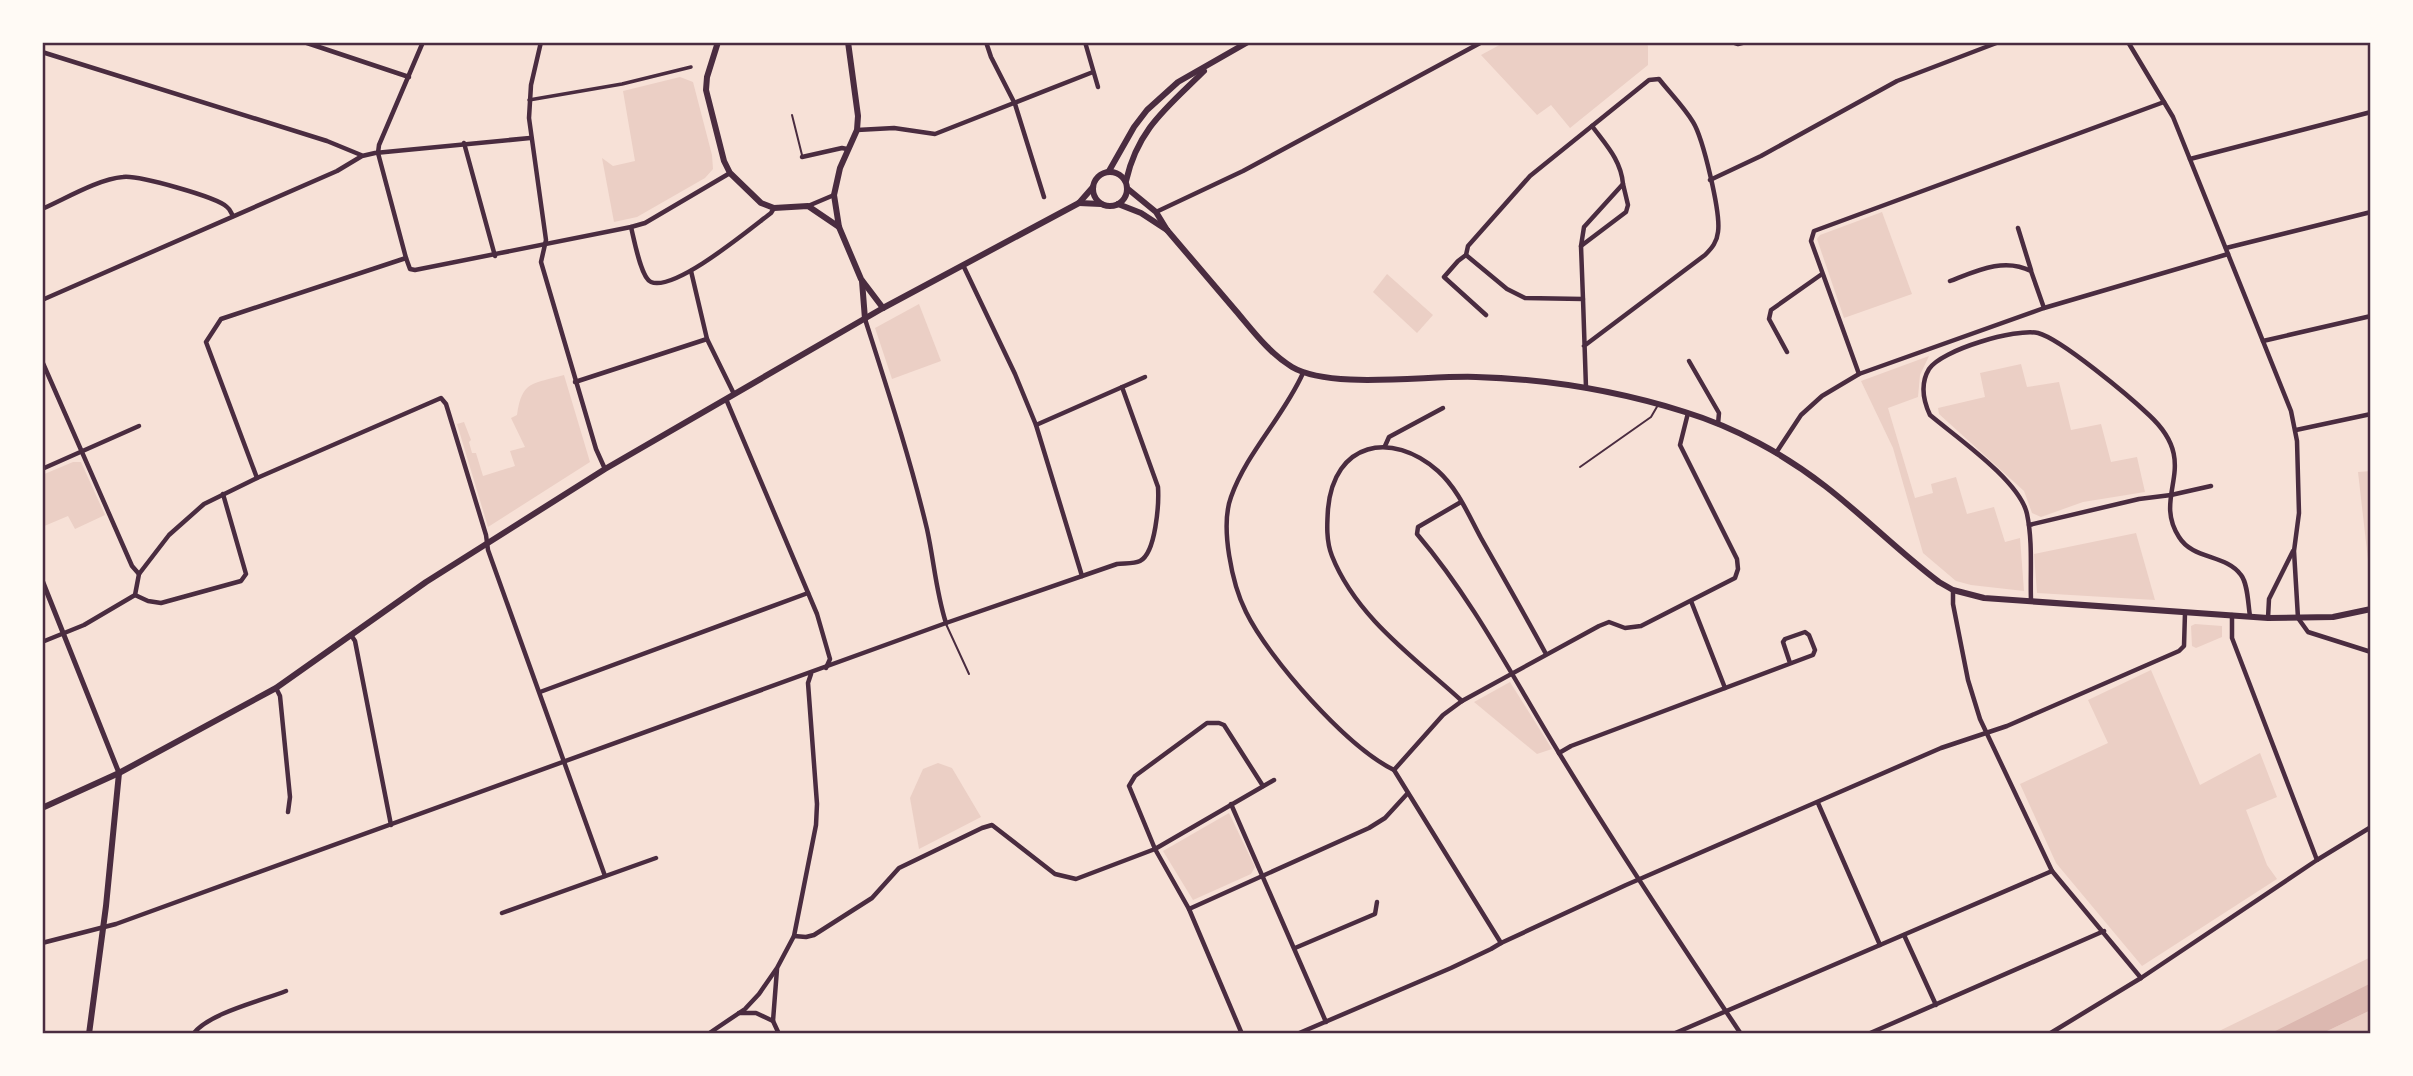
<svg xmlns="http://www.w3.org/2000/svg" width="2413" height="1076" font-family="'IBM Plex Serif',serif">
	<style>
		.green { fill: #ebcfc5 }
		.water { fill: #dcb8b0 }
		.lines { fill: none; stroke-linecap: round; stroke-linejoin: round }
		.service { stroke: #4a2c40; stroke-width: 2 }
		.pedestrian { stroke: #4a2c40; stroke-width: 3.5 }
		.minor { stroke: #4a2c40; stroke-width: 4.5 }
		.tertiary { stroke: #4a2c40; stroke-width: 5 }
		.secondary { stroke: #4a2c40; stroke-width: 6 }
		.neatline { fill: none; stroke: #4a2c40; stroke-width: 2.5 }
	</style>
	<rect width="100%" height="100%" fill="#f7e1d7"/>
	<g class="green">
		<polygon points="1505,42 1645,42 1648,46 1648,65 1570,128 1551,105 1537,115 1481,55"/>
		<polygon points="680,77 693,82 712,155 713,169 705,178 637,217 614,222 602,158 613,166 635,161 623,91"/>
		<polygon points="1882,212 1912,294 1844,318 1817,239 1820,235"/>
		<polygon points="1387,274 1433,315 1417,333 1373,292"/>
		<polygon points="919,304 941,361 892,379 875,328"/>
		<polygon points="1929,356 1920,375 1918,397 1888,408 1915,498 1933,493 1931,484 1956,477 1967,514 1994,507 2005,542 2020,538 2024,591 1971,585 1956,581 1923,553 1893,448 1861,381"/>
		<polygon points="2021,364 2027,387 2059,382 2071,430 2101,424 2111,462 2137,457 2145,492 2083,502 2041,517 2032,513 2024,491 1939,414 1938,408 1985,397 1980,373"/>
		<path d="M564,375L590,462L488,527L457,424L464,422L471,440L469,442L472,453H476L483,476L515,466L510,451L525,447L511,418L517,415C522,380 533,384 564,375Z"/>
		<polygon points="73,462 81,462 105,515 75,529 68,516 42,527 42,475"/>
		<polygon points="2371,471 2371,586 2358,472"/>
		<polygon points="2136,533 2155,600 2037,593 2034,554"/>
		<polygon points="2195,624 2222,626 2222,637 2196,648 2192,646 2191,626"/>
		<polygon points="2151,670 2200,785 2260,753 2277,797 2246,810 2267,865 2277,879 2142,966 2056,863 2020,784 2108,743 2088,700"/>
		<polygon points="1510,682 1552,749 1537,754 1474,702"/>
		<polygon points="938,763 952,768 981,817 919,849 910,798 923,769"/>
		<polygon points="1229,813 1255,867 1251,874 1193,900 1163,851"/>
		<polygon points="2371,957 2371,983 2269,1034 2213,1034"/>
		<polygon points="2371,1010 2371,1034 2321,1034"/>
	</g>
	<polygon class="water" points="2371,983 2371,1010 2321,1034 2269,1034"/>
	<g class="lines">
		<g class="service">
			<polyline points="792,115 802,155"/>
			<polyline points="1580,467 1651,417 1658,405"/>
			<polyline points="946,624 969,674"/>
		</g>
		<polyline class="pedestrian" points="529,100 622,84 691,67"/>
		<g class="minor">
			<polyline points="304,42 409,77"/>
			<polyline points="541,42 531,85 529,118 546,240 541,262 596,449 605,469"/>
			<polyline points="986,42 991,57 1015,104 1044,197"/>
			<polyline points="1085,42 1098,87"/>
			<polyline points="1732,42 1738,44 1746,42"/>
			<polyline points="2128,42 2173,117 2291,411 2297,441 2299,513 2294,551 2298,618 2308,632 2371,652"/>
			<polyline points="42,52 327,141 361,155"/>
			<path d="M1592,126C1606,145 1621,160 1623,184"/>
			<polyline points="857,130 894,128 935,134 1093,72"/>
			<polyline points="464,143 495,256"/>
			<polyline points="802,157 842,148 847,149"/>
			<polyline points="2190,159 2371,112"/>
			<polyline points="1710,180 1761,156 1897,81 1999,42"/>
			<polygon points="1623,184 1628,205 1626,212 1581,246 1584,227"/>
			<polyline points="808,206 834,195"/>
			<path d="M42,209C65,199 98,179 123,177C138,175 217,197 227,207C230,209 231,213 233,216"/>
			<polyline points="1156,212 1243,171 1482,42"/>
			<path d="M631,227C634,239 641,278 651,282C675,292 751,228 771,213L774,208"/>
			<polyline points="2018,228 2031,270"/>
			<polyline points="1581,246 1583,299"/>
			<polyline points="2226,248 2371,212"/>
			<polyline points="1466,255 1458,261 1444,277 1486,315"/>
			<polyline points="406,258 378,153 379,145 423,42"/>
			<polyline points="963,265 1015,374 1036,425 1082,576"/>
			<polyline points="691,271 707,339 734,394"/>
			<path d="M1950,281C1976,271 2004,257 2031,271L2044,308"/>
			<polyline points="42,300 337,171 362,156 375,153 530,138"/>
			<path d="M865,319C887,388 910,458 927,529C934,561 936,592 946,623"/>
			<polyline points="2263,341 2371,316"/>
			<path d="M1584,346L1705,255C1712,248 1717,242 1718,232C1721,213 1703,138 1693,122C1684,107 1670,93 1659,79L1649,80L1530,176L1468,246L1466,255L1507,289L1525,298L1583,299L1586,388"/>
			<polyline points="1787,352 1769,319 1771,310 1822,274"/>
			<polyline points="42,361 132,566 139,574"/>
			<polyline points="1689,361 1719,413 1718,424"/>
			<path d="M1303,373C1284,416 1247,452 1231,497C1220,527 1232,584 1246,612C1269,659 1347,747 1394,770L1501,943"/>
			<polyline points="1859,374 1811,241 1814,231 2164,102"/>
			<polyline points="575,382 707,339"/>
			<polyline points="726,399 817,614 830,659 826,668"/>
			<polyline points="1036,425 1145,377"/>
			<polyline points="2296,430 2371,414"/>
			<polyline points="1385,446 1389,437 1443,408"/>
			<polyline points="1776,453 1801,415 1822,396 1859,374 2044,308 2228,254"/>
			<polyline points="42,469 139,426"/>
			<polyline points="257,478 206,342 221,319 406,258 410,269 415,270 631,227 645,223 730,173"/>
			<path d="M1461,502L1418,527L1417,534C1474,601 1513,678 1559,753C1617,848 1679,941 1741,1034"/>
			<polyline points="2029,525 2139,499 2171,495 2211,486"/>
			<polyline points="1953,590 1953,604 1968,680 1980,719 2052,871 2141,978"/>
			<polyline points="135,595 148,601 161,603 241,581 246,574 223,494"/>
			<polyline points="1691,601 1725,688"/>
			<path d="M2031,601C2030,573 2033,542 2027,514C2020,481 1956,437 1930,415C1923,400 1920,384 1929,369C1941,350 2016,328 2038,333C2061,339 2129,396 2149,415C2203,465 2151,494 2179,537C2193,560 2226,554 2241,575C2248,584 2248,604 2250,616"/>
			<polyline points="2232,615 2232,638 2317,860"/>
			<polyline points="2268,618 2269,599 2293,551"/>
			<polyline points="351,635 355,641 391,825"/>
			<polyline points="42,642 84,625 135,595 139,574 169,535 204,504 257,478 441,398 446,404 486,535 488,550 605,876"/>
			<polyline points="276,688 280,696 290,797 288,812"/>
			<polyline points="540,692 808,593"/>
			<path d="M1462,701C1415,658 1356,617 1332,556C1326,541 1327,524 1328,509C1334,442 1391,430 1438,471C1458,489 1469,516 1481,538C1503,577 1525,615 1546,654"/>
			<polyline points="1559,753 1571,746 1813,655 1815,650 1809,635 1805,632 1785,639 1783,642 1790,663"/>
			<polyline points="1394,770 1443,715 1462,701 1599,626 1609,622 1625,628 1641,626 1735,578 1738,569 1737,559 1680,445 1688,413"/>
			<polyline points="1818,803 1880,945"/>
			<polyline points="1231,804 1326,1022"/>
			<polyline points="1189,909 1369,828 1385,818 1407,794"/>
			<polyline points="502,913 656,858"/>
			<polyline points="1904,935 1936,1005"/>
			<polyline points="794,936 806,937 814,935 872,898 899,868 982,828 992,825 1055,874 1076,879 1155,849 1274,780"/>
			<path d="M42,943L116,924L946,623L1117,564C1124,563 1134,564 1140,561C1156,553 1159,503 1158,487L1122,387"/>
			<polyline points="1295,948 1375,914 1377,902"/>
			<polyline points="777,969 773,1021 779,1034"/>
			<polyline points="739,1013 756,1013 773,1021"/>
			<path d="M193,1034C209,1013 261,1001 286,991"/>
			<polyline points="708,1034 745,1009 759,994 777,968 794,936 816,825 817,804 808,683 811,674"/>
			<polyline points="1242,1034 1189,909 1155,849 1129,786 1135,776 1207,723 1219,723 1224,725 1263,786"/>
			<polyline points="1297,1034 1451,968 1491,949 1501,943 1626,885 1941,748 2007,726 2179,651 2184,646 2185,613"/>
			<polyline points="1673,1034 2052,871"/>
			<polyline points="1868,1034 2104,931"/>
			<polyline points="2049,1034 2141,978 2317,860 2371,827"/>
		</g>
		<polyline class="tertiary" points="42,580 119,773"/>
		<g class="secondary">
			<polyline points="718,42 707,77 706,90 724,161 730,173 761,203 774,208 808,206 839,227"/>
			<polyline points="848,42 858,116 857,130 840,168 834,195 839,227 861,279 883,308"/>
			<polyline points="1109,171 1134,127 1147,110 1178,82 1248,42"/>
			<circle cx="1110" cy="189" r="17"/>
			<path d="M1126,181C1138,128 1168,107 1204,71"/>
			<path d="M1128,189L1156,212L1167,230C1190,257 1213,284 1236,311C1253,331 1269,353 1292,367C1331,390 1428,375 1476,377C1545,379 1618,391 1685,412C1734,427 1784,454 1825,486C1864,516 1899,552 1939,582L1953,590L1984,598L2268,618L2333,617L2371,609"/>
			<polyline points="1079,203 1101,204"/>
			<polyline points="1118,204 1141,213 1167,230"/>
			<polyline points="862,281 865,319"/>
			<polyline points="42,808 119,773 276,688 426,582 605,469 883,308 1079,203 1093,187"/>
			<polyline points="89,1034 106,906 119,773"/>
		</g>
	</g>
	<rect width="2413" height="1076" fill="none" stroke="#fffaf5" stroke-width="88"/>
	<rect x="44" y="44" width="2325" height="988" class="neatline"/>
</svg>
